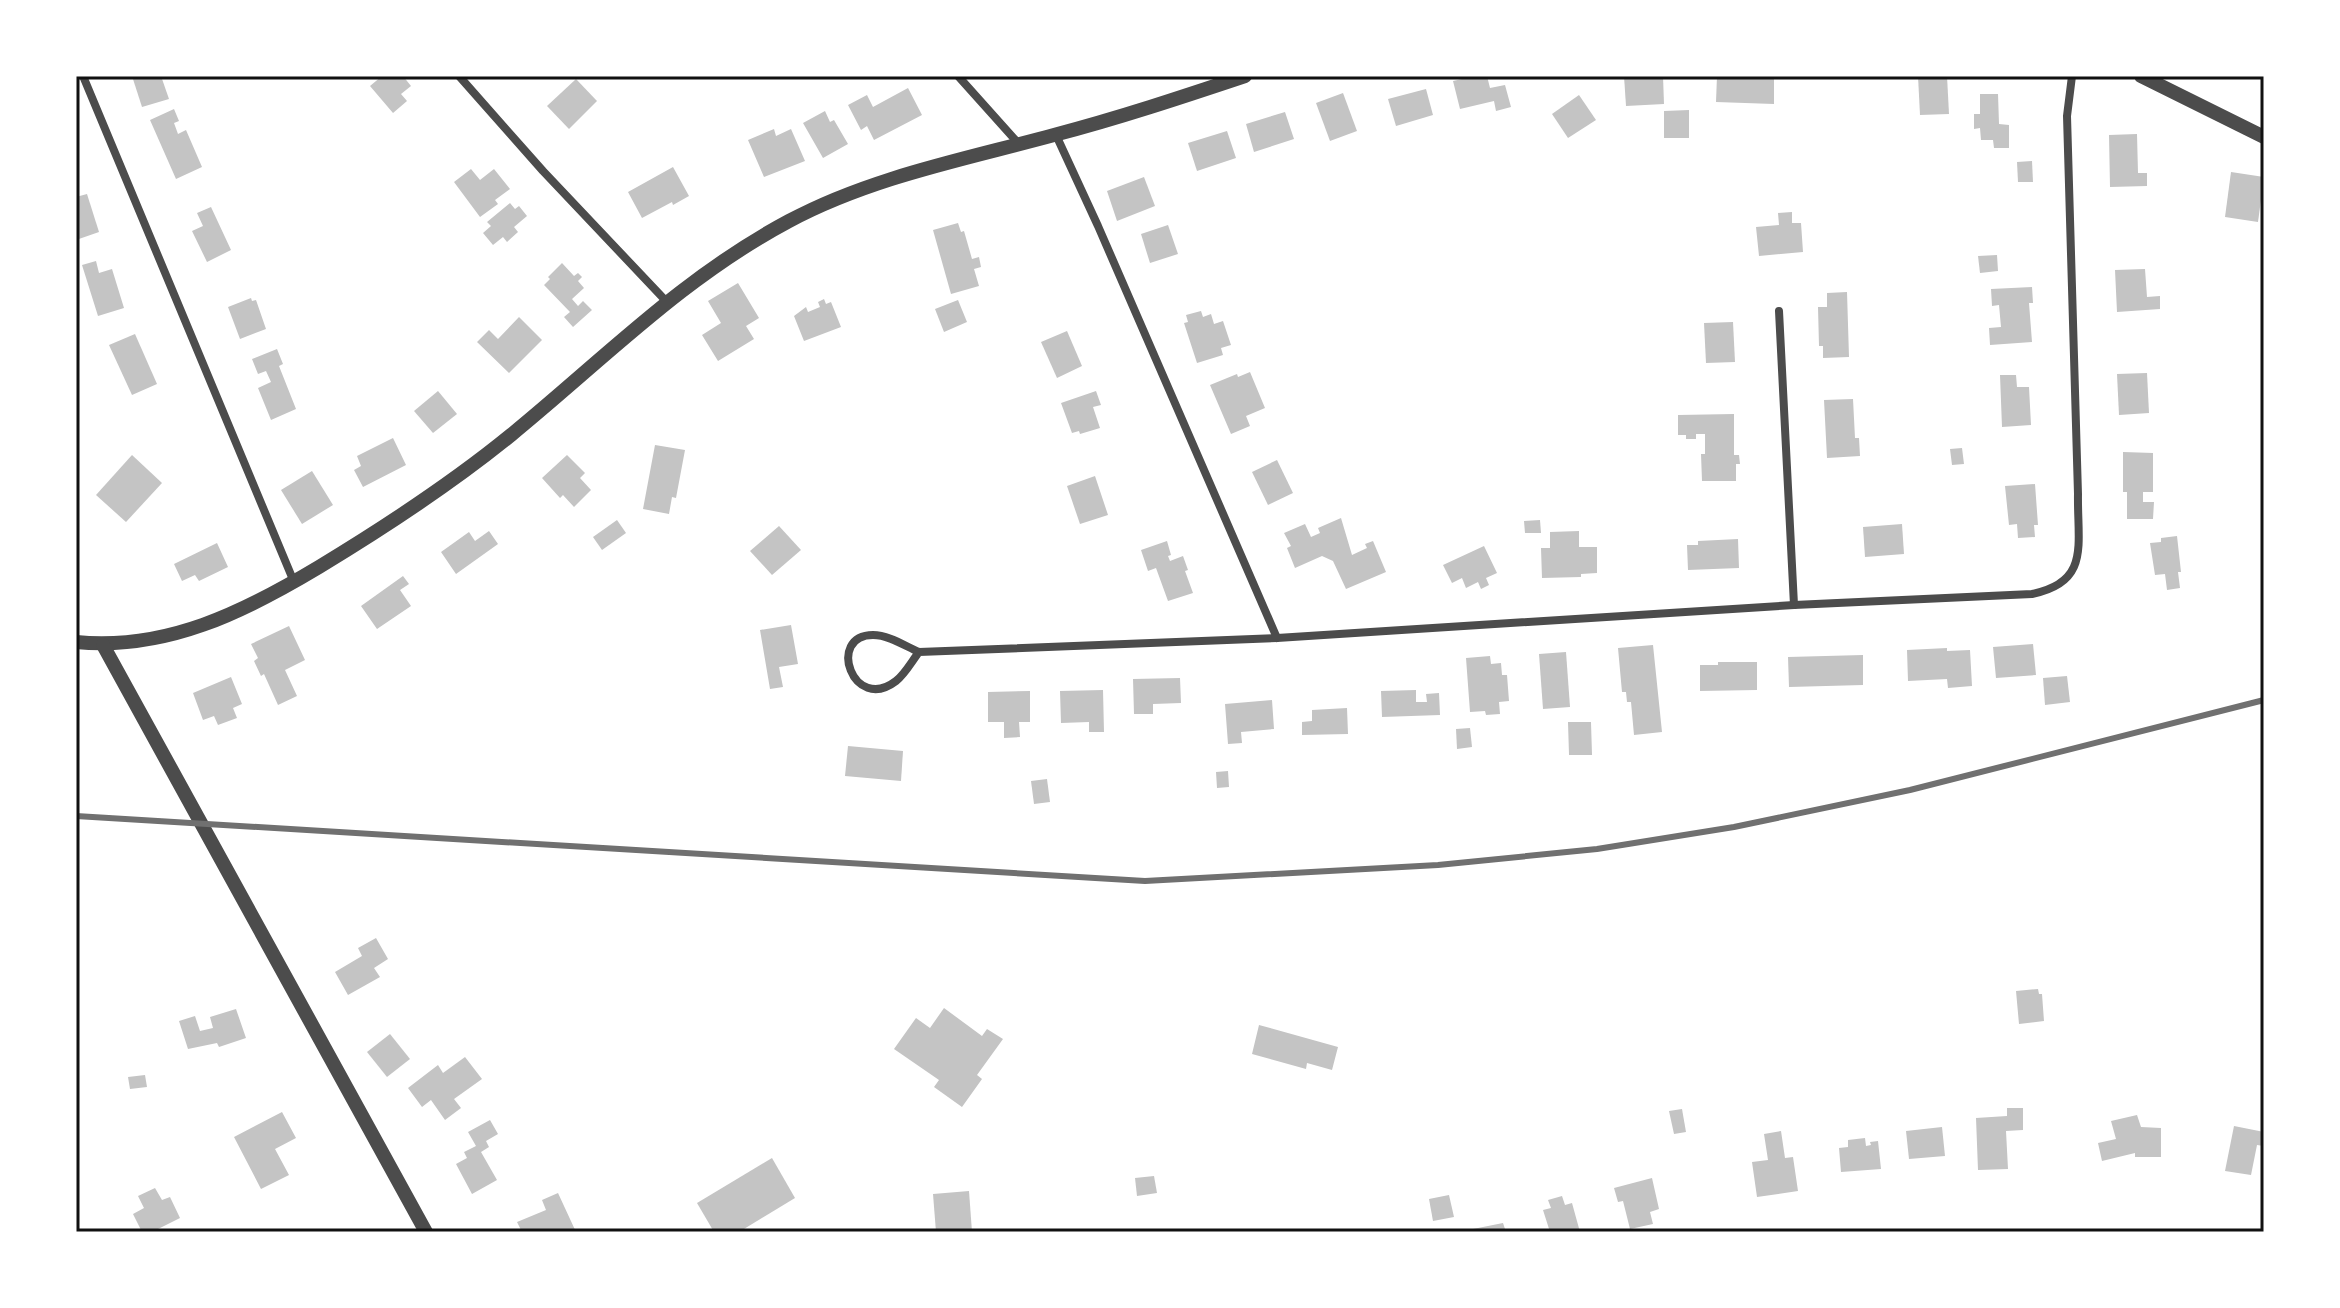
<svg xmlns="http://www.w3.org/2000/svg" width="2340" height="1308" font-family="'Work Sans',sans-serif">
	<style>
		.building { fill: #c4c4c4 }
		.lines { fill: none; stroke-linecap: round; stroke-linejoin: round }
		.minor { stroke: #4c4c4c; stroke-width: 8 }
		.tertiary { stroke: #4c4c4c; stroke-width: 14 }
		.rail { stroke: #707070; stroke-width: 6 }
		.neatline { fill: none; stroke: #111; stroke-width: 3 }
	</style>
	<rect width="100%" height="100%" fill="#fff"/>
	<g class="building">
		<polygon points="132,76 161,76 169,99 142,107"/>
		<polygon points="382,76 403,76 411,86 401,94 407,101 393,113 370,86"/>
		<polygon points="1475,76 1487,76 1490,88 1505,85 1511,107 1496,111 1494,101 1460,109 1453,81"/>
		<polygon points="1624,76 1663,76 1664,104 1626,106"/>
		<polygon points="1717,76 1774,76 1774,104 1716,102"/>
		<polygon points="1918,76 1947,76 1949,114 1920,115"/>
		<polygon points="576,79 597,101 569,129 547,106"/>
		<polygon points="908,88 922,115 874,140 867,126 861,130 848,105 867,95 873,107"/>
		<polygon points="1426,89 1433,115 1396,126 1388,99"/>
		<polygon points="1343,93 1357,131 1330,141 1316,103"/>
		<polygon points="1980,94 1998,94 1999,124 2009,125 2009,148 1994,148 1993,140 1981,140 1980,128 1974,129 1974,114 1980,114"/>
		<polygon points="1579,95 1596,120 1568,138 1552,114"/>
		<polygon points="174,109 179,121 174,123 178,134 186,130 202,167 176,179 150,120"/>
		<polygon points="1689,110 1689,138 1664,138 1664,111"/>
		<polygon points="825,111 830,122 834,120 848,144 823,158 803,123"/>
		<polygon points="1285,112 1294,139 1254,152 1246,124"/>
		<polygon points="774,129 776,136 791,129 805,161 764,177 748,140"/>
		<polygon points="1227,131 1236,158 1197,171 1188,143"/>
		<polygon points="2137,134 2138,173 2147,173 2147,186 2110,187 2109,135"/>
		<polygon points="2032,161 2033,182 2018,182 2017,162"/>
		<polygon points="673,167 689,196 673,205 672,202 642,218 628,192"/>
		<polygon points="471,169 480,180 494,169 510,189 495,200 498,204 480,217 454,182"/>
		<polygon points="2231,172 2264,177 2258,222 2225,217"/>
		<polygon points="1144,177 1155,206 1117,221 1107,191"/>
		<polygon points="87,194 99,232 76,240 76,197"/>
		<polygon points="510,203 515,209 519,206 527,216 514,227 518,232 507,242 503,237 493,245 483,233 491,226 487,222"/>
		<polygon points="211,207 231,250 207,262 192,231 203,226 197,213"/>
		<polygon points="1792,212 1792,223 1801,223 1803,252 1759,256 1756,227 1779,225 1778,213"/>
		<polygon points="958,223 961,232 964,231 972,259 979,257 981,267 974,269 979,286 951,294 933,230"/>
		<polygon points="1168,225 1178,254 1150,263 1141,234"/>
		<polygon points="1997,255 1998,271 1980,273 1978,256"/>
		<polygon points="96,261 99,273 112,269 124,308 98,316 82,265"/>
		<polygon points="562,263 574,276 578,273 582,277 578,281 584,288 572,299 578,306 583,301 592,310 573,327 564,317 570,312 544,285 550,279 548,277"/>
		<polygon points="2145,269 2147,297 2160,296 2160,309 2117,312 2115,270"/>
		<polygon points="738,283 759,318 746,326 754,339 718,361 702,335 721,323 708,301"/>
		<polygon points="2032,287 2033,303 2029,303 2032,342 1990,345 1989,328 2001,327 1999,305 1992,306 1991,289"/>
		<polygon points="1847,292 1849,357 1823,358 1823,346 1819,346 1818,307 1827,307 1827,293"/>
		<polygon points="251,298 252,301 256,300 266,329 240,339 228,307"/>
		<polygon points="824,299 826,304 831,302 841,327 804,341 794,316 806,307 808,312 820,307 818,302"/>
		<polygon points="958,300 967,322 944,332 935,309"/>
		<polygon points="1201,311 1203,317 1211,314 1214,324 1223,321 1231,345 1221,348 1223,355 1197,363 1184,323 1188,322 1186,315"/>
		<polygon points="519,317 542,340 509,373 477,342 489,330 498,339"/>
		<polygon points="1733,322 1735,362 1706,363 1704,323"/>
		<polygon points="1067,331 1082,366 1057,378 1041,342"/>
		<polygon points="135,334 157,384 132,395 109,345"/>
		<polygon points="277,349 283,364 279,366 296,409 271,420 258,388 271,382 266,371 258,374 252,359"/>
		<polygon points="1250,372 1265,408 1246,416 1250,426 1231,434 1210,385 1237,374 1238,377"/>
		<polygon points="2147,373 2149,413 2119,415 2117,374"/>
		<polygon points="2000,375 2016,375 2017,387 2029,387 2031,425 2002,427"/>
		<polygon points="438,391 457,414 433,433 414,411"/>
		<polygon points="1096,391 1101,405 1093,407 1100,428 1080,434 1079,431 1072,433 1061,403"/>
		<polygon points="1853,399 1855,438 1859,438 1860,456 1827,458 1824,400"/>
		<polygon points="1734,414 1734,455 1739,455 1740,464 1736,464 1736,481 1702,481 1701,454 1705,454 1705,434 1696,434 1696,439 1686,439 1686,435 1678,435 1678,415"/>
		<polygon points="393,438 406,465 363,487 354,470 361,466 357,456"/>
		<polygon points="655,445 685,450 676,498 672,497 669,514 643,509"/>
		<polygon points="1962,448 1964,464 1952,465 1950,449"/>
		<polygon points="2123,452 2153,453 2153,492 2143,492 2143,502 2154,502 2153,519 2127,519 2127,492 2123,492"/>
		<polygon points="132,455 162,483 126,522 96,495"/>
		<polygon points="567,455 585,473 580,478 591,490 574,507 563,495 560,498 542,478"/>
		<polygon points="1277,460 1293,493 1268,505 1252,472"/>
		<polygon points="312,471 333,505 302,524 281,490"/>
		<polygon points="1095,476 1108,515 1080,524 1067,486"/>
		<polygon points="2035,484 2038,525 2034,525 2035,537 2018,538 2017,524 2009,525 2005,486"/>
		<polygon points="1341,518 1352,555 1367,548 1365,544 1373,541 1386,572 1346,589 1333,561 1322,556 1295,568 1287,548 1291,546 1284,533 1305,524 1311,537 1320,533 1318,528"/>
		<polygon points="617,520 626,533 602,550 593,537"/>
		<polygon points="1540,520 1541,533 1525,533 1524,521"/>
		<polygon points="1902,524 1904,554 1865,557 1863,527"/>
		<polygon points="779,526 801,550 772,575 750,551"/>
		<polygon points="489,531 498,544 456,574 441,552 469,532 475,541"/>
		<polygon points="1579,531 1579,547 1597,547 1597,573 1581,574 1581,577 1542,578 1541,548 1550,548 1550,532"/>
		<polygon points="2177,536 2181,572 2178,572 2180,588 2167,590 2165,574 2155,575 2150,543 2161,542 2161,538"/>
		<polygon points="1738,539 1739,568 1688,570 1687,545 1698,545 1698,541"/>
		<polygon points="1167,541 1171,555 1168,556 1170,561 1183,556 1188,570 1185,571 1193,593 1168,601 1156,568 1148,571 1141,550"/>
		<polygon points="217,543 228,567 199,581 195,575 182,581 174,564"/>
		<polygon points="1484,546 1497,573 1486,578 1489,585 1481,589 1478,582 1466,588 1462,578 1452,583 1443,565"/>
		<polygon points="403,576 409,584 400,590 411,606 377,629 361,606"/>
		<polygon points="791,625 798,664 779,667 783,687 770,689 760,630"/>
		<polygon points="289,626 305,660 285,670 297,696 278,705 264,674 261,676 254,661 258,658 251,644"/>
		<polygon points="2033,644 2036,675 1996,678 1993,647"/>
		<polygon points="1653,645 1662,732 1634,735 1631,702 1627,702 1626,692 1622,692 1618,648"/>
		<polygon points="1947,648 1947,651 1970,650 1972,686 1948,688 1947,679 1908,681 1907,650"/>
		<polygon points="1566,652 1570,707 1543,709 1539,654"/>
		<polygon points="1863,655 1863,685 1789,687 1788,657"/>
		<polygon points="1490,656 1491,664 1501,663 1502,675 1507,675 1509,701 1499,702 1500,714 1486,715 1485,711 1470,712 1466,658"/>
		<polygon points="1718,662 1757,662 1757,690 1700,691 1700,665 1718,665"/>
		<polygon points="2067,676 2070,702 2045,705 2043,678"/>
		<polygon points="231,677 242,704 233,708 237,718 218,725 214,716 203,720 193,693"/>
		<polygon points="1180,678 1181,703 1153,704 1153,714 1134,714 1133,679"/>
		<polygon points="1103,690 1104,732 1089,732 1089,722 1061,723 1060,691"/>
		<polygon points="1416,690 1416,702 1427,702 1426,694 1439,693 1440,715 1382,717 1381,691"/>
		<polygon points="1030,691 1030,722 1019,722 1020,737 1004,738 1004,722 988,722 988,692"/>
		<polygon points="1272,700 1274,729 1241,732 1242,743 1228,744 1225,704"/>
		<polygon points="1347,708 1348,734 1302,735 1302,722 1312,721 1312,710"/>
		<polygon points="1568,722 1591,722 1592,755 1569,755"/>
		<polygon points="1470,728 1472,747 1457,749 1456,729"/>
		<polygon points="848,746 903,751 901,781 845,776"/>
		<polygon points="1228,771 1229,787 1217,788 1216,772"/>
		<polygon points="1047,779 1050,802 1034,804 1031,781"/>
		<polygon points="376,938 388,959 374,968 380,977 348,995 335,972 362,956 358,948"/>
		<polygon points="2038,989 2039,994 2042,994 2044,1021 2019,1024 2016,991"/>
		<polygon points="944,1008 982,1036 987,1029 1003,1039 977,1075 982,1079 962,1107 934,1087 939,1080 894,1049 916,1018 930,1028"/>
		<polygon points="236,1009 246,1038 219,1047 217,1043 188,1049 179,1021 195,1016 200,1031 213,1028 210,1017"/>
		<polygon points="1259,1025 1338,1047 1332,1070 1307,1063 1306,1069 1252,1054"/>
		<polygon points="390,1034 410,1059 387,1077 367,1052"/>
		<polygon points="465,1057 482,1079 454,1099 461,1108 445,1120 431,1100 422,1107 408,1088 438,1065 443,1073"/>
		<polygon points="145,1075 147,1087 130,1089 128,1077"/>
		<polygon points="2007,1108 2023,1108 2023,1130 2006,1131 2008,1169 1978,1170 1976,1118 2007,1116"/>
		<polygon points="1682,1109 1686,1132 1674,1134 1669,1111"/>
		<polygon points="282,1112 296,1138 275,1149 289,1175 261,1189 234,1137"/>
		<polygon points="2137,1115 2141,1127 2161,1128 2161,1157 2135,1157 2135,1153 2102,1161 2098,1143 2116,1139 2111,1121"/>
		<polygon points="490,1120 498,1134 486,1141 489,1147 481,1152 497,1180 472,1194 456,1164 467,1158 464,1152 476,1146 468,1132"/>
		<polygon points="2234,1126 2264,1132 2264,1146 2257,1145 2251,1175 2225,1171"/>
		<polygon points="1942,1127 1945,1156 1909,1159 1906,1131"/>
		<polygon points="1781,1131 1785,1158 1793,1157 1798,1191 1757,1197 1752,1162 1768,1160 1764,1134"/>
		<polygon points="1865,1138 1866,1146 1871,1145 1870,1142 1878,1141 1881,1169 1841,1172 1839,1148 1848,1147 1848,1140"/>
		<polygon points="772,1158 795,1198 739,1232 714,1232 697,1203"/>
		<polygon points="1154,1176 1157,1193 1137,1196 1135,1178"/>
		<polygon points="1652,1178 1659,1209 1650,1212 1653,1224 1630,1229 1623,1201 1618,1202 1614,1188"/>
		<polygon points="155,1188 162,1200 170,1197 180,1218 152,1232 142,1232 133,1214 144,1208 138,1196"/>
		<polygon points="969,1191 972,1232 936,1232 933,1194"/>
		<polygon points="558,1193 576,1232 522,1232 517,1222 546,1210 542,1200"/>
		<polygon points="1449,1195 1454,1217 1433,1221 1429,1199"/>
		<polygon points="1562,1196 1565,1205 1572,1203 1580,1232 1550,1232 1543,1210 1551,1208 1548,1200"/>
		<polygon points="1503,1223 1506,1232 1474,1232 1473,1229"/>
	</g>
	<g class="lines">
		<g class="minor">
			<polyline points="83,76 294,582"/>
			<polyline points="459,76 543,171 666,301"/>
			<polyline points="958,76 1019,144"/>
			<polyline points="1056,135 1098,226 1277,638"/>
			<polyline points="1779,311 1794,605"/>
			<path d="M919,652C912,661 905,674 896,681C853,714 826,635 873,635C889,635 905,646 919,652L1277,638L1794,605L2032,594C2091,582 2077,544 2078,494L2067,116L2072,76"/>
		</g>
		<g class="tertiary">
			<polyline points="2141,76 2264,137"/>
			<path d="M76,642C166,651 244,612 319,567C385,527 451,484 511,435C604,359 682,278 789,221C871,177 966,159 1054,135C1119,118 1182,97 1245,76"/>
			<polyline points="103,645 426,1232"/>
		</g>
		<polyline class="rail" points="76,816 1145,881 1438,865 1597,849 1734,827 1910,790 2264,700"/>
	</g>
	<rect width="2340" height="1308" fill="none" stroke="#ffffff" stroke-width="156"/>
	<rect x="78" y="78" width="2184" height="1152" class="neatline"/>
</svg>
